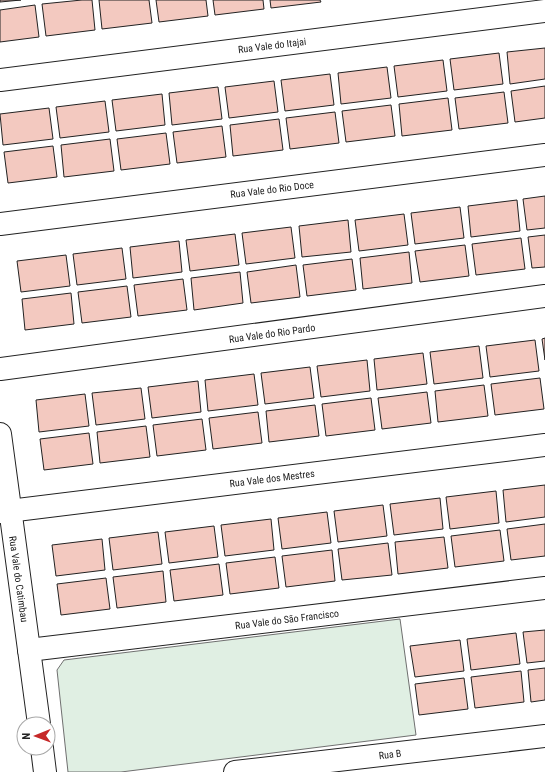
<svg xmlns="http://www.w3.org/2000/svg" width="545" height="772" font-family="'Roboto Condensed',sans-serif">
	<style>
		.green { fill: #e0efe3; stroke: #6f6f6f }
		.building { fill: #f3c9c0; stroke: #222 }
		.lines { fill: none; stroke-linecap: round; stroke-linejoin: round }
		.minor-casing { stroke: #222; stroke-width: 24 }
		.minor { stroke: #fff; stroke-width: 22 }
		.labels { text-anchor: middle; stroke-width: 3; stroke-linejoin: round; paint-order: stroke }
		.street-label { font-size: 10px; fill: #222; stroke: #fff }
	</style>
	<rect width="100%" height="100%" fill="#fff"/>
	<polygon class="green" points="400,619 416,735 121,772 68,772 57,670 64,660"/>
	<g class="building">
		<polygon points="0,0 21,0 0,2"/>
		<polygon points="82,0 92,0 95,30 46,36 42,4"/>
		<polygon points="99,0 149,0 152,23 102,29"/>
		<polygon points="156,0 206,0 208,16 159,22"/>
		<polygon points="213,0 263,0 264,9 215,15"/>
		<polygon points="270,0 320,0 321,2 271,8"/>
		<polygon points="35,5 39,37 0,42 0,10"/>
		<polygon points="545,48 545,79 510,84 507,52"/>
		<polygon points="499,53 503,84 454,90 450,59"/>
		<polygon points="443,60 447,91 398,97 394,66"/>
		<polygon points="387,67 391,98 341,104 338,73"/>
		<polygon points="330,74 334,105 285,111 281,80"/>
		<polygon points="274,81 278,112 229,118 225,87"/>
		<polygon points="545,86 545,118 515,122 511,91"/>
		<polygon points="218,87 222,119 172,125 169,93"/>
		<polygon points="504,92 508,123 459,129 455,98"/>
		<polygon points="162,94 165,125 116,131 112,100"/>
		<polygon points="448,98 452,130 402,136 399,104"/>
		<polygon points="105,101 109,132 60,138 56,107"/>
		<polygon points="391,105 395,136 346,142 342,111"/>
		<polygon points="49,108 53,139 3,145 0,114"/>
		<polygon points="335,112 339,143 290,149 286,118"/>
		<polygon points="279,119 283,150 233,156 230,125"/>
		<polygon points="222,126 226,157 177,163 173,132"/>
		<polygon points="166,133 170,164 121,170 117,139"/>
		<polygon points="110,139 114,171 64,177 61,145"/>
		<polygon points="53,146 57,177 8,183 4,152"/>
		<polygon points="545,196 545,228 527,230 523,199"/>
		<polygon points="517,200 520,231 471,237 468,206"/>
		<polygon points="460,207 464,238 415,244 411,213"/>
		<polygon points="404,214 408,245 359,251 355,220"/>
		<polygon points="348,220 351,252 302,257 299,226"/>
		<polygon points="291,227 295,258 246,264 242,233"/>
		<polygon points="235,234 239,265 190,271 186,240"/>
		<polygon points="545,235 545,267 532,268 528,237"/>
		<polygon points="521,238 525,269 476,275 472,244"/>
		<polygon points="179,241 182,272 133,278 130,247"/>
		<polygon points="465,245 469,276 420,282 415,251"/>
		<polygon points="122,248 126,279 77,285 73,254"/>
		<polygon points="409,252 412,283 363,289 360,258"/>
		<polygon points="66,255 70,286 21,292 17,261"/>
		<polygon points="352,259 356,290 307,296 303,265"/>
		<polygon points="296,265 300,297 251,303 247,272"/>
		<polygon points="240,272 243,303 194,310 191,278"/>
		<polygon points="183,279 187,310 138,316 134,285"/>
		<polygon points="127,286 131,317 82,323 78,292"/>
		<polygon points="71,293 74,324 25,330 22,299"/>
		<polygon points="545,338 545,360 542,339"/>
		<polygon points="535,340 539,371 490,377 486,346"/>
		<polygon points="479,346 483,378 434,384 430,352"/>
		<polygon points="423,353 427,384 377,390 374,359"/>
		<polygon points="367,360 370,391 321,397 317,366"/>
		<polygon points="310,367 314,398 265,404 261,373"/>
		<polygon points="254,374 258,405 208,411 205,380"/>
		<polygon points="540,378 544,409 495,415 491,384"/>
		<polygon points="198,381 201,412 152,418 148,387"/>
		<polygon points="484,385 488,416 438,422 435,391"/>
		<polygon points="141,388 145,419 96,425 92,393"/>
		<polygon points="427,392 431,423 382,429 378,398"/>
		<polygon points="85,394 89,426 39,432 36,400"/>
		<polygon points="371,398 375,430 326,436 322,404"/>
		<polygon points="315,405 319,436 269,442 266,411"/>
		<polygon points="258,412 262,443 213,449 209,418"/>
		<polygon points="202,419 206,450 157,456 153,425"/>
		<polygon points="146,426 150,457 100,463 97,432"/>
		<polygon points="89,433 93,464 44,470 40,439"/>
		<polygon points="545,485 545,517 506,522 503,490"/>
		<polygon points="496,491 499,523 450,529 446,497"/>
		<polygon points="440,498 443,529 394,535 390,504"/>
		<polygon points="383,505 387,536 338,542 334,511"/>
		<polygon points="327,512 331,543 282,549 278,518"/>
		<polygon points="271,519 274,550 225,556 221,525"/>
		<polygon points="545,524 545,556 511,560 507,529"/>
		<polygon points="214,526 218,557 169,563 165,532"/>
		<polygon points="500,530 504,561 455,567 451,536"/>
		<polygon points="158,532 162,564 113,570 109,538"/>
		<polygon points="444,537 448,568 398,574 395,542"/>
		<polygon points="102,539 105,570 56,576 52,545"/>
		<polygon points="388,543 392,575 342,580 338,549"/>
		<polygon points="332,550 335,581 286,587 282,556"/>
		<polygon points="275,557 279,588 230,594 226,563"/>
		<polygon points="219,564 223,595 174,601 170,570"/>
		<polygon points="163,571 166,602 117,608 113,577"/>
		<polygon points="106,578 110,609 61,615 57,584"/>
		<polygon points="545,630 545,661 527,663 523,632"/>
		<polygon points="516,633 520,664 471,670 467,639"/>
		<polygon points="460,640 464,671 415,677 410,646"/>
		<polygon points="545,668 545,700 531,702 528,670"/>
		<polygon points="521,671 524,702 475,708 471,677"/>
		<polygon points="464,678 468,709 419,715 415,684"/>
	</g>
	<g class="lines">
		<g class="minor-casing">
			<g id="minor">
				<polyline points="0,80 545,11"/>
				<polyline points="0,224 545,155"/>
				<polyline points="0,369 545,296"/>
				<polyline points="0,434 39,724"/>
				<polyline points="0,512 545,445"/>
				<polyline points="29,650 545,588"/>
				<polyline points="42,748 45,772"/>
				<polyline points="235,772 545,736"/>
			</g>
		</g>
		<use href="#minor" class="minor"/>
	</g>
	<g class="labels">
		<g class="street-label">
			<text transform="translate(272 45) rotate(-7)" y="4">Rua Vale do Itajai</text>
			<text transform="translate(272 189) rotate(-7)" y="4">Rua Vale do Rio Doce</text>
			<text transform="translate(272 333) rotate(-8)" y="4">Rua Vale do Rio Pardo</text>
			<text transform="translate(272 478) rotate(-7)" y="4">Rua Vale dos Mestres</text>
			<text transform="translate(19 579) rotate(82)" y="4">Rua Vale do Catimbau</text>
			<text transform="translate(287 619) rotate(-7)" y="4">Rua Vale do São Francisco</text>
			<text transform="translate(390 754) rotate(-7)" y="4">Rua B</text>
		</g>
	</g>
	<g transform="translate(36 736) rotate(269)"><circle r="19" fill="#ffffff" stroke="#a7a7a7"/>
	<path d="M0-3L7 15L0 10L-7 15Z" fill="#c62828"/>
	<text y="-6" font-size="11" font-weight="bold" text-anchor="middle" fill="#222222">N</text>
	</g>
</svg>
